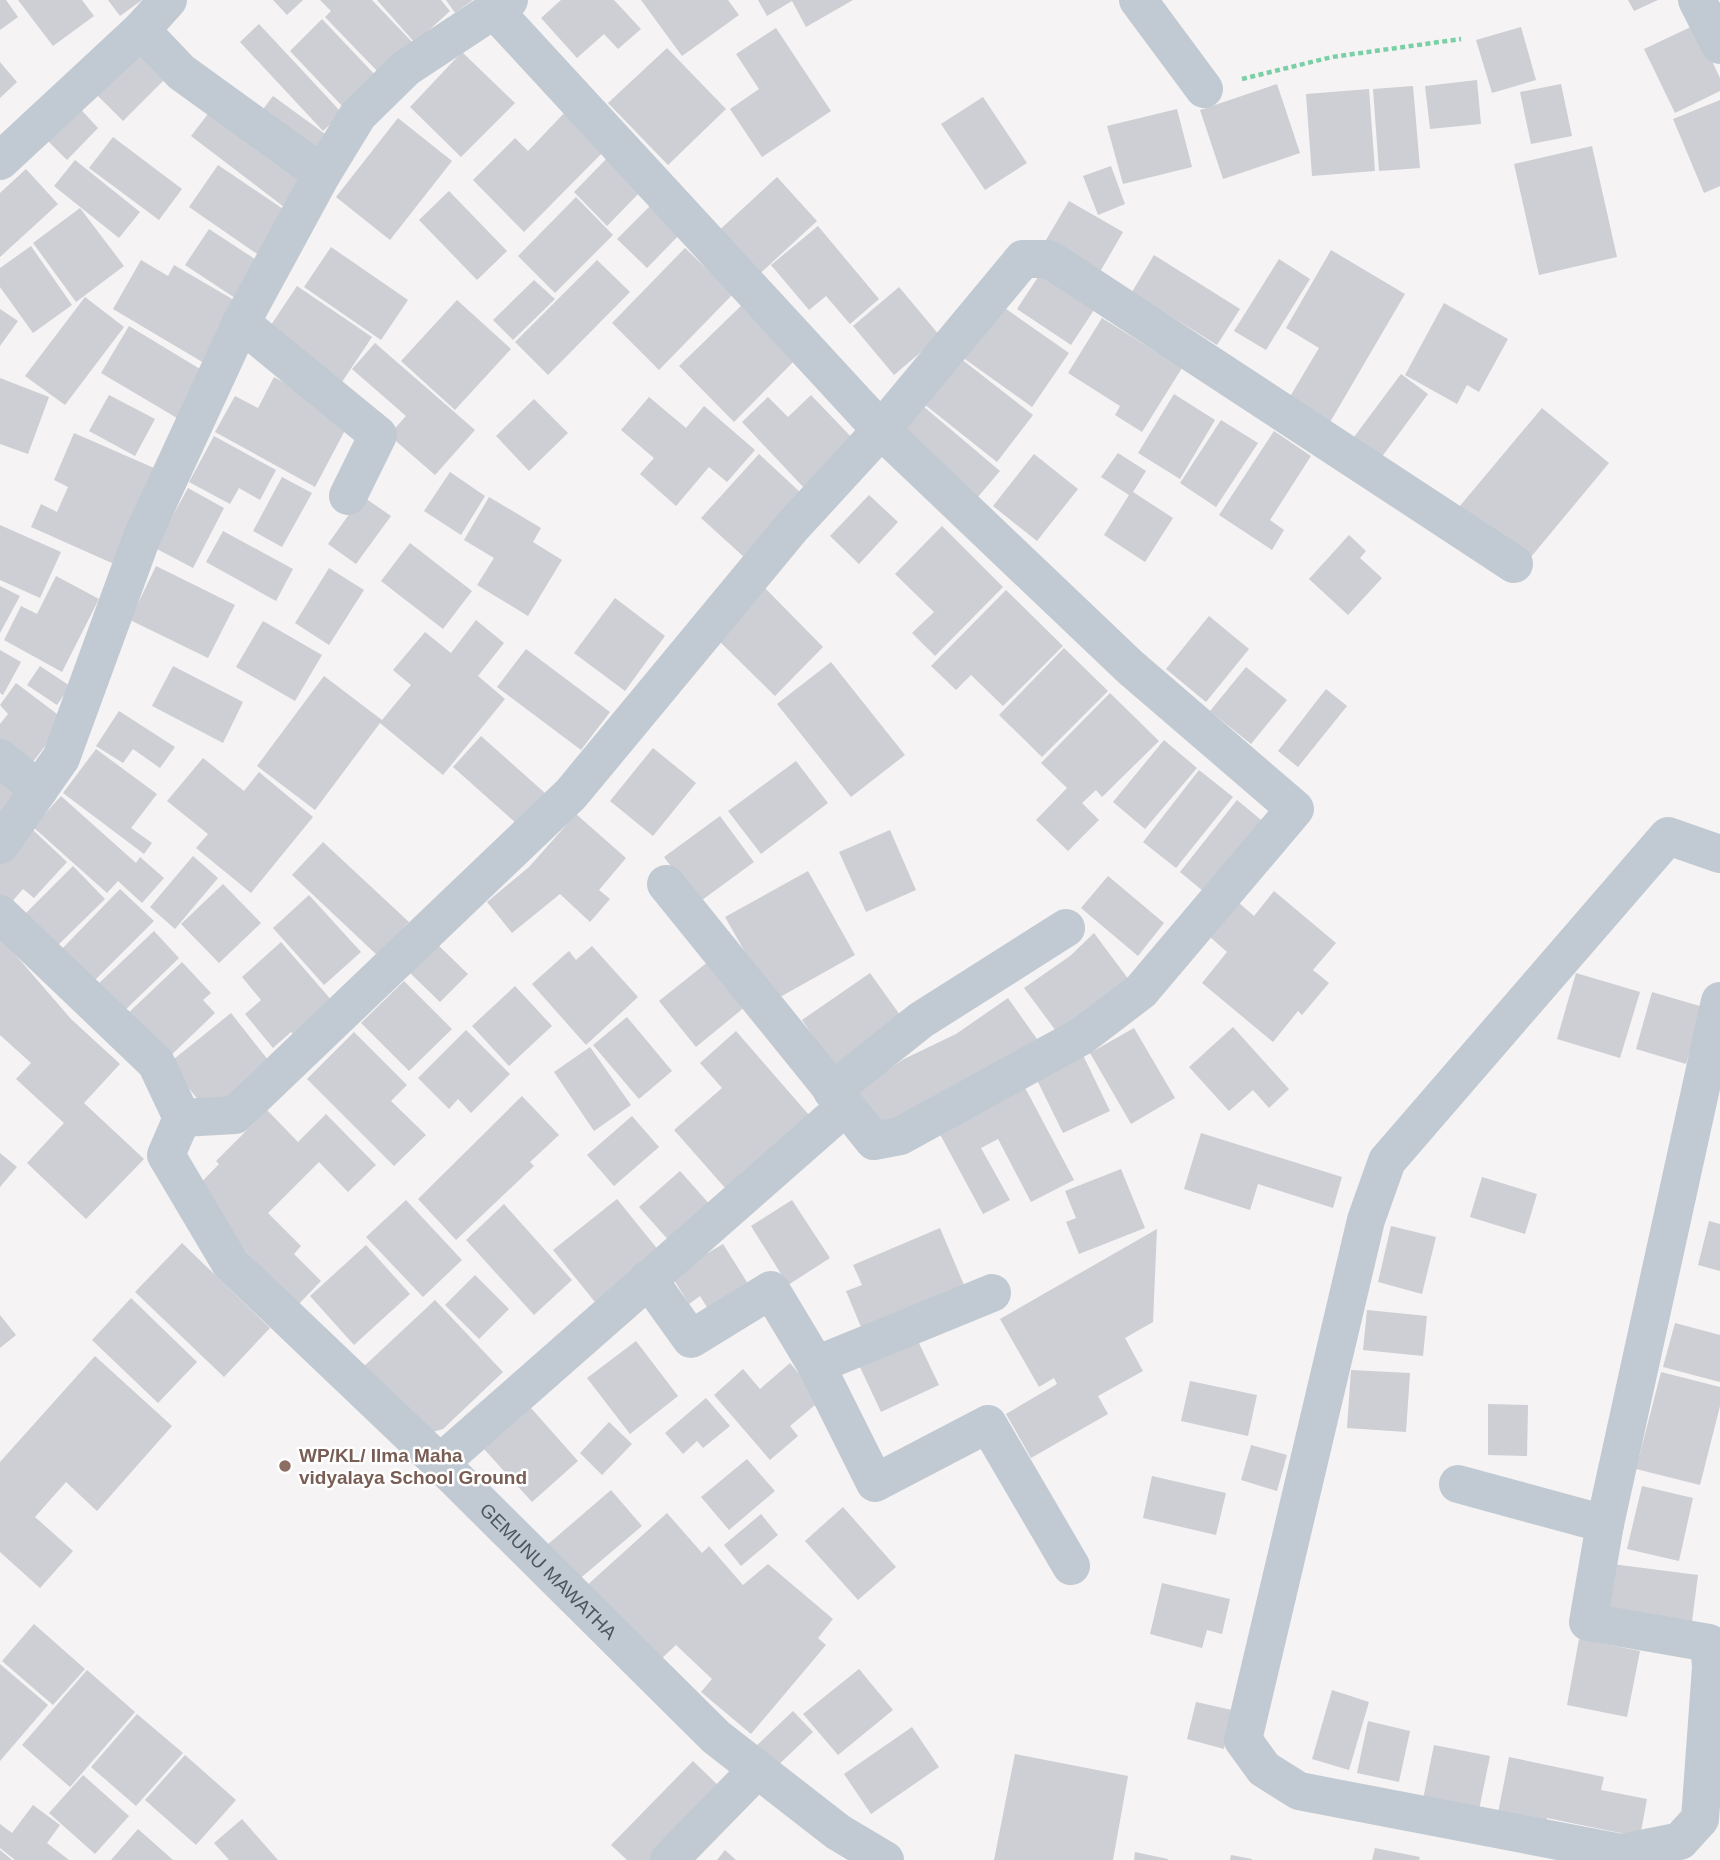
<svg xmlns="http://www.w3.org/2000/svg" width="1720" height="1860" font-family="Helvetica,sans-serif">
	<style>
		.building { fill: #cdcfd5 }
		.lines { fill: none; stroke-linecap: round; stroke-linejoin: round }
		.path { stroke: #7ad0a6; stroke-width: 4.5; stroke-dasharray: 5 3.5; stroke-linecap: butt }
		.minor { stroke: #c1cad2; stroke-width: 38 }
		.education-dot { fill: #8d6e63; stroke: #fff; stroke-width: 2.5 }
		.labels { text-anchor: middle; stroke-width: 5; stroke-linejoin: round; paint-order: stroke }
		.education-label { font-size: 19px; font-weight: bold; fill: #785e54; stroke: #fff; text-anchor: start }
		.street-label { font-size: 19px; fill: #4a5661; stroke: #fff }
	</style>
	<rect width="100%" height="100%" fill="#f5f3f3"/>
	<g class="building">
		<polygon points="0,0 6,0 18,17 0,30"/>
		<polygon points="18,0 82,0 94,16 53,46"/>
		<polygon points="108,0 142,0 120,16"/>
		<polygon points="273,0 303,0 287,15"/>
		<polygon points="320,0 372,0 413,43 380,74 325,17 331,11"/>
		<polygon points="377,0 441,0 450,11 415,43"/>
		<polygon points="446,0 473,0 455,13"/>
		<polygon points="561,0 614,0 641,29 618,49 604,34 577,58 541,18"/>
		<polygon points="641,0 728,0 739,15 682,56"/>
		<polygon points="758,0 853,0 806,27 792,1 767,16"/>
		<polygon points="1628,0 1658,0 1634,11"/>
		<polygon points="322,19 377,77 344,108 290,51"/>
		<polygon points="259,24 342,113 323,131 240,42"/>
		<polygon points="1695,25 1720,78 1720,91 1675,113 1644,49"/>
		<polygon points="1521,27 1536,80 1492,93 1476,40"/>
		<polygon points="776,28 831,111 762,157 730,109 759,89 736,54"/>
		<polygon points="138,46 168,76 123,121 93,91"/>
		<polygon points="667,48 726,109 668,165 608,103"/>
		<polygon points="462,52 515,103 461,157 410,107"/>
		<polygon points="0,62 17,82 0,98"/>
		<polygon points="1477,80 1481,124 1430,129 1425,86"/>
		<polygon points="1277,84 1300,153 1223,179 1200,110"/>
		<polygon points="1561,84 1572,136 1531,144 1520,92"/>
		<polygon points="1413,86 1420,168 1379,171 1373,89"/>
		<polygon points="1369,89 1375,171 1312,176 1306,94"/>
		<polygon points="273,96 332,139 315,163 255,120"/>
		<polygon points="983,97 1027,163 985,190 941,124"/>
		<polygon points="1720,100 1720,186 1704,193 1673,119"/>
		<polygon points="218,101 316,174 288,210 191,136"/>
		<polygon points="74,102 98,128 67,160 41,134"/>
		<polygon points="568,109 607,148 524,232 473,180 515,138 528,151"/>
		<polygon points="1177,109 1192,167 1123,184 1107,126"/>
		<polygon points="398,118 452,161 390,240 336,197"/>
		<polygon points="113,137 182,189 159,220 89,168"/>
		<polygon points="1592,146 1617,257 1539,275 1514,164"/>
		<polygon points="613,152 647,185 607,226 574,192"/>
		<polygon points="75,160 140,212 119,238 54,186"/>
		<polygon points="218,165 292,215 263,258 189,207"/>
		<polygon points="1111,166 1125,204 1098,215 1083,176"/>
		<polygon points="26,169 58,204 0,257 0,193"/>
		<polygon points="777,177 817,221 754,279 714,235"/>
		<polygon points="449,191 507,251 477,280 419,220"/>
		<polygon points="576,197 613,235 555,293 518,256"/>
		<polygon points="656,200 685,229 647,268 617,239"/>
		<polygon points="1069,201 1123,232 1097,277 1043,245"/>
		<polygon points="80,208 124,266 76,302 33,243"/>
		<polygon points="818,226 879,299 850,324 826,296 809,310 771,265"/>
		<polygon points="209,229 261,263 238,300 185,265"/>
		<polygon points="31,246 72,305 33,333 0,287 0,268"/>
		<polygon points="331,247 408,300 381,340 304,287"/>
		<polygon points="685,248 733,294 659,370 612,323"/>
		<polygon points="1331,250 1405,294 1326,429 1285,405 1319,348 1286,328"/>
		<polygon points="1154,255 1240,309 1217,345 1132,292"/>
		<polygon points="1279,259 1310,279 1266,350 1234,331"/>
		<polygon points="141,260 168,276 174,265 239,303 204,363 113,309"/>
		<polygon points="597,260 630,292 548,375 515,342"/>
		<polygon points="1040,274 1094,310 1071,345 1017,309"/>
		<polygon points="534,280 555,299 513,340 493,320"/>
		<polygon points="297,286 372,337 342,382 267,331"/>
		<polygon points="899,287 940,336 894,375 853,326"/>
		<polygon points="85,297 124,327 65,405 25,376"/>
		<polygon points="457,300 511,349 455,410 401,361"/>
		<polygon points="746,301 799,356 734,422 679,366"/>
		<polygon points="1444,303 1508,339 1479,392 1467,385 1457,404 1405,375"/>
		<polygon points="999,304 1069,353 1032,407 962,357"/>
		<polygon points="0,309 18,321 0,346"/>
		<polygon points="1102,318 1182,368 1142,432 1115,415 1120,406 1068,373"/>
		<polygon points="129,326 205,372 177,418 101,373"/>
		<polygon points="375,343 475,430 435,475 389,435 406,416 352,369"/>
		<polygon points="960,358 1033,415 997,462 924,404"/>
		<polygon points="1401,374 1428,394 1381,458 1354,437"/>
		<polygon points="274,377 351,419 315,487 215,432 235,396 258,408"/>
		<polygon points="0,378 49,397 28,454 0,444"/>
		<polygon points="1174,394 1215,420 1180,479 1138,453"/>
		<polygon points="109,395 155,419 135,456 89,431"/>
		<polygon points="811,395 855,441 804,488 742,422 768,397 788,417"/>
		<polygon points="649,397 686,428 704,406 755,450 727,482 709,467 676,506 640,474 654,458 621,430"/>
		<polygon points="534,399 568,433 529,471 496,436"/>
		<polygon points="923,406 1000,471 971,505 894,441"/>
		<polygon points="1542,408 1609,463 1526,563 1459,507"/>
		<polygon points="1221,420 1258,443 1216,507 1180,483"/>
		<polygon points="1274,431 1311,456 1270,520 1284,530 1272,550 1219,515"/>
		<polygon points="74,433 154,468 114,564 31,527 41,504 57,512 68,487 54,480"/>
		<polygon points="214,436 276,470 260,500 239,488 230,504 189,482"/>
		<polygon points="1118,453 1146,471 1133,492 1173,518 1145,562 1104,535 1129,495 1101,477"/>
		<polygon points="759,454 802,494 744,557 701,518"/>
		<polygon points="1034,454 1078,489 1037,541 993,506"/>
		<polygon points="450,472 485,496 461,535 424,511"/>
		<polygon points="282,477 312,493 282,547 253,531"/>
		<polygon points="188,488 224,508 193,568 155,548"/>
		<polygon points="869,495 898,522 859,564 830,536"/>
		<polygon points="362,496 391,516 356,564 328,544"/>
		<polygon points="489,497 541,528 533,542 562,560 528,616 477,585 494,558 464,540"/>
		<polygon points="0,525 61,552 40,598 0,580"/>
		<polygon points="942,526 1003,587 935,656 912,633 934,612 895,574"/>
		<polygon points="223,531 293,569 276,601 206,562"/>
		<polygon points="1349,535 1366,551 1360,558 1382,578 1348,615 1309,579"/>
		<polygon points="410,543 472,591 443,629 381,581"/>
		<polygon points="156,566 235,605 208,658 130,620"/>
		<polygon points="329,568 364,590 329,645 295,623"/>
		<polygon points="56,576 99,599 62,672 4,640 21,606 37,614"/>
		<polygon points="0,586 20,596 0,633"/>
		<polygon points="763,586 823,647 775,696 713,635"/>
		<polygon points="1006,590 1063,646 1003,706 971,675 956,690 931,666"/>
		<polygon points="615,598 665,636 625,691 574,653"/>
		<polygon points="1209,616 1249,649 1206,702 1166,669"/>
		<polygon points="476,620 504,643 478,676 505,699 443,775 380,723 315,810 257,766 324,676 382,720 411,685 393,670 425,632 451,653"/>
		<polygon points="263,621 322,655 295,701 236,667"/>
		<polygon points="1064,648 1108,691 1042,757 999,715"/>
		<polygon points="526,649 610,712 581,750 497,687"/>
		<polygon points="0,650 21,662 3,695 0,693"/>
		<polygon points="831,662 905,755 851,797 777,704"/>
		<polygon points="40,666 70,686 57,705 27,685"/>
		<polygon points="173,666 243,702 223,743 152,706"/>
		<polygon points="1246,667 1287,700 1251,744 1210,711"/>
		<polygon points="16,683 65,720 29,767 0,745 0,724 8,714 0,705"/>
		<polygon points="1326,689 1347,706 1298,767 1278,751"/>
		<polygon points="1110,693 1159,741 1102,797 1096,790 1082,803 1099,820 1068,851 1036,820 1067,788 1041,763"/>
		<polygon points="119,711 175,747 160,768 133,749 123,763 96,746"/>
		<polygon points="481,736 545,793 517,824 453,767"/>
		<polygon points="1164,740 1197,768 1145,829 1113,802"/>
		<polygon points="653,748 696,783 653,836 610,801"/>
		<polygon points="96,749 157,794 131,828 152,843 144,854 63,793"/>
		<polygon points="203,758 244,791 259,772 313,817 251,893 196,848 208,834 167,801"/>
		<polygon points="796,761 828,803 761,854 728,811"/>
		<polygon points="0,769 22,784 0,815"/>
		<polygon points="1199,770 1233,797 1176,868 1143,842"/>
		<polygon points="61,796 136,863 140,857 164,878 142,903 118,881 107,893 33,827"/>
		<polygon points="1237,800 1266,824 1209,896 1180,872"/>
		<polygon points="576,814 626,858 599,890 610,899 590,922 560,894 512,933 487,902 529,867"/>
		<polygon points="720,816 754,862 698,903 664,857"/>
		<polygon points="32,829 67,862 34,898 23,889 9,905 0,897 0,864"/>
		<polygon points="890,830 916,890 866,912 839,852"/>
		<polygon points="323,842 409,922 378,956 292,875"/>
		<polygon points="193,856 218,878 175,929 150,907"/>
		<polygon points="73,866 105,899 54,949 22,917"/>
		<polygon points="808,871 855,955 773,1001 725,917"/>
		<polygon points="1108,876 1164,923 1138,956 1081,908"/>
		<polygon points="223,884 261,923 219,963 181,924"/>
		<polygon points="120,889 154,921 90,985 58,953"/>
		<polygon points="1274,891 1336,943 1313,970 1329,983 1302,1015 1298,1011 1273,1042 1202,983 1227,952 1210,937 1239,903 1254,916"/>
		<polygon points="309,895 361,952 324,985 273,928"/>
		<polygon points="154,931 179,958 121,1014 95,987"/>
		<polygon points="1094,933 1129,980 1059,1035 1024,988 1070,956"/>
		<polygon points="0,937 71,1019 120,1064 84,1103 144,1159 86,1219 27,1163 64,1123 16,1079 31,1063 0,1035"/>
		<polygon points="281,942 333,1002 295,1036 291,1032 273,1048 245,1014 261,1000 242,977"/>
		<polygon points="438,945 468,974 440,1002 410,973"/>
		<polygon points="592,946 638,997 586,1045 532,984 569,951 576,960"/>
		<polygon points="709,961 746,1006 696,1047 659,1001"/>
		<polygon points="182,962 211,993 203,1000 215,1013 165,1061 123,1018"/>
		<polygon points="870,973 905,1022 836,1069 802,1020"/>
		<polygon points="1576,973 1640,992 1620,1058 1557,1039"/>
		<polygon points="404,981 452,1029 409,1071 361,1023"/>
		<polygon points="515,986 552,1026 509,1066 472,1026"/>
		<polygon points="1652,992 1703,1007 1686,1064 1636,1049"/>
		<polygon points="1008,998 1039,1042 877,1128 856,1092 904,1059 956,1034"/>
		<polygon points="231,1013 272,1065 210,1115 169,1063"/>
		<polygon points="627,1017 672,1071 639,1099 593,1045"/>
		<polygon points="1233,1027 1289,1089 1269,1108 1253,1090 1229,1111 1189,1067"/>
		<polygon points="1134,1028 1175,1098 1131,1124 1090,1053"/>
		<polygon points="466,1030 510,1074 471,1113 458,1099 449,1109 418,1078"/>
		<polygon points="736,1031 809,1115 726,1189 674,1130 722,1088 700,1063"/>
		<polygon points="354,1032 407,1085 391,1101 426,1135 394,1166 307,1079"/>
		<polygon points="590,1047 631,1105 594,1131 554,1072"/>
		<polygon points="1082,1053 1110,1111 1063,1133 1035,1076"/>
		<polygon points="1022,1082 1074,1180 1031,1202 998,1139 981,1148 1010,1200 983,1214 936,1127"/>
		<polygon points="522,1096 559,1135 530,1162 534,1166 456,1240 418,1199"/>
		<polygon points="267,1110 298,1142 326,1114 376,1165 348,1192 319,1162 268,1213 301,1246 294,1254 321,1281 295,1308 256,1262 189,1195 219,1164 216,1161"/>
		<polygon points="632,1116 659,1147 614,1186 587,1155"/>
		<polygon points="1201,1133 1342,1177 1333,1208 1258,1184 1250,1210 1184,1189"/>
		<polygon points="0,1153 17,1167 0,1187"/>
		<polygon points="1121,1169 1145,1228 1079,1254 1066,1222 1076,1218 1065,1191"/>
		<polygon points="680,1171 712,1207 671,1243 639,1207"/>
		<polygon points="1482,1177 1537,1194 1525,1234 1470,1217"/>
		<polygon points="617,1199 659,1251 595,1302 553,1250"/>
		<polygon points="406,1200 462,1260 423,1297 366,1237"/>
		<polygon points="792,1200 830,1258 788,1285 751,1226"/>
		<polygon points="504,1204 572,1280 534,1315 466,1240"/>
		<polygon points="1709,1221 1720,1224 1720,1271 1698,1265"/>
		<polygon points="1391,1226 1436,1237 1422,1294 1378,1282"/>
		<polygon points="940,1228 964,1285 861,1327 846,1291 862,1285 853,1265"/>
		<polygon points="1157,1229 1153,1322 1125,1338 1143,1371 1098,1396 1108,1414 1031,1458 1006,1414 1057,1384 1054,1378 1039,1387 1000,1319"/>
		<polygon points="182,1243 270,1328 224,1377 135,1292"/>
		<polygon points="723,1244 750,1287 710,1312 700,1296 689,1304 671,1275"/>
		<polygon points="366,1245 410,1294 354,1345 310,1296"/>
		<polygon points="475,1275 509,1309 479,1339 445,1305"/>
		<polygon points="131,1298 197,1362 158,1403 92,1340"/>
		<polygon points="435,1300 503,1372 443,1429 433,1432 360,1370"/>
		<polygon points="1367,1310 1427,1316 1423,1356 1363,1350"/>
		<polygon points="0,1315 16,1335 0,1348"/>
		<polygon points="1675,1323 1720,1335 1720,1382 1663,1367"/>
		<polygon points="916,1337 939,1385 881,1412 859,1365"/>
		<polygon points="636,1341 678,1396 630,1434 587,1378"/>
		<polygon points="95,1356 172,1426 97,1511 66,1482 35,1517 73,1551 40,1588 0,1552 0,1462"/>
		<polygon points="790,1363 821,1400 790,1426 798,1436 770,1460 714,1395 743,1369 760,1389"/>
		<polygon points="1351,1370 1410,1373 1406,1432 1347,1428"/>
		<polygon points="1661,1372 1720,1387 1720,1406 1700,1485 1636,1469"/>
		<polygon points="1190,1381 1257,1395 1248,1436 1181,1421"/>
		<polygon points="706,1398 730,1426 703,1448 697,1441 683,1454 665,1433"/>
		<polygon points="1488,1404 1528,1405 1527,1456 1488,1455"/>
		<polygon points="531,1408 578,1461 532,1502 484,1449"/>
		<polygon points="609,1422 632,1444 602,1475 580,1453"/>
		<polygon points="1251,1445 1287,1455 1277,1491 1241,1480"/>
		<polygon points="747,1459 775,1491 729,1530 701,1497"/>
		<polygon points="1152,1476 1226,1493 1216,1535 1143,1518"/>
		<polygon points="1642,1486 1693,1498 1679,1561 1627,1549"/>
		<polygon points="611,1490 642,1526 577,1581 547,1545"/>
		<polygon points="843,1507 896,1567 858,1600 805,1541"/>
		<polygon points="667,1513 702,1553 709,1546 743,1585 768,1564 833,1619 818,1638 826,1645 751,1734 701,1692 712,1679 676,1645 660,1660 584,1588"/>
		<polygon points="761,1514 778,1535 741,1566 724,1545"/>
		<polygon points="1612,1564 1698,1575 1691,1629 1606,1617"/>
		<polygon points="1162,1583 1230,1599 1222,1634 1207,1630 1202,1648 1150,1634"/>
		<polygon points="34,1624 85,1669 53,1705 2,1661"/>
		<polygon points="1579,1639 1640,1651 1627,1717 1567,1705"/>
		<polygon points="0,1664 48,1705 0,1761"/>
		<polygon points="859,1669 893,1710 838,1755 803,1714"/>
		<polygon points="87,1670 135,1712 70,1787 22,1745"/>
		<polygon points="1332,1690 1369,1702 1349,1770 1312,1759"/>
		<polygon points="1196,1702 1232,1710 1224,1749 1187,1739"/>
		<polygon points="793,1711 813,1732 773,1770 753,1749"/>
		<polygon points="137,1714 183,1753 136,1806 91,1767"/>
		<polygon points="1368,1721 1410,1731 1399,1782 1357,1773"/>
		<polygon points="912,1727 939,1767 871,1814 844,1774"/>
		<polygon points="1434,1745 1490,1756 1479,1810 1423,1799"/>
		<polygon points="1015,1754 1128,1776 1113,1860 994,1860"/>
		<polygon points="185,1755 236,1800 196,1845 145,1800"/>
		<polygon points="1509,1757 1604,1777 1601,1790 1647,1799 1640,1837 1547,1818 1545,1829 1497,1818"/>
		<polygon points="693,1761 722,1789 652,1860 627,1860 611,1845"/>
		<polygon points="83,1775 129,1816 95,1854 49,1813"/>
		<polygon points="33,1805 60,1825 47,1843 69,1860 15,1860 0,1848 0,1824 12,1833"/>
		<polygon points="242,1819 278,1860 229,1860 214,1843"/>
		<polygon points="138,1829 173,1860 111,1860"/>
		<polygon points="1375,1848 1420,1857 1419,1860 1372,1860"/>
		<polygon points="0,1850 12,1860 0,1860"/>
		<polygon points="725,1850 736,1860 717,1860"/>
		<polygon points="1135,1852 1168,1859 1168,1860 1134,1860"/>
		<polygon points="1231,1855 1252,1859 1252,1860 1230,1860"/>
	</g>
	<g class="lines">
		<polyline class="path" points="1242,79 1332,57 1461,39"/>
		<g class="minor">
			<polyline points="1138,0 1204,89"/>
			<polyline points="1697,0 1720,45"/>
			<polyline points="493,9 881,430 1130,667 1295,809 1141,991 1082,1036 900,1136 874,1141 666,884"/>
			<polyline points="141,30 168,0"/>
			<polyline points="0,161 141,30 181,72 322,174"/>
			<polyline points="241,323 378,435 348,496"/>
			<polyline points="0,758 39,790"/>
			<polyline points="0,845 61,758 142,537 241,323 322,174 358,115 406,68 509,0"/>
			<polyline points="0,914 156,1063 182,1118 235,1115 571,794 792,527 881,430 1023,259 1049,259 1514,564"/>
			<polyline points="832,1091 921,1020 1066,928"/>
			<path id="s1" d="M182,1118L166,1155L230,1263L440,1463L716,1737L838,1832L885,1860"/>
			<polyline points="648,1279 691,1339 771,1290 816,1365 875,1483 988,1424 1071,1566"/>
			<polyline points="816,1365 992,1293"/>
			<polyline points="440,1463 845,1107"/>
			<polyline points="1458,1484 1605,1524 1588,1622 1709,1643 1711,1667 1700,1819 1680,1841 1621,1853 1299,1791 1264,1769 1243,1740 1366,1220 1387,1161 1668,836 1720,854"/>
			<polyline points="1605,1524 1720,1001"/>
			<polyline points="669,1860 757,1770"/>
		</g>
	</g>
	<circle class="education-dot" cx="285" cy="1466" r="7"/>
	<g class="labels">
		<g class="education-label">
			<text x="299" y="1462">WP/KL/ Ilma Maha<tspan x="299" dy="22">vidyalaya School Ground</tspan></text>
		</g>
		<g class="street-label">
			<text dy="7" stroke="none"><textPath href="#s1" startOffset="609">GEMUNU MAWATHA</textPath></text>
		</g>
	</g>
</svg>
